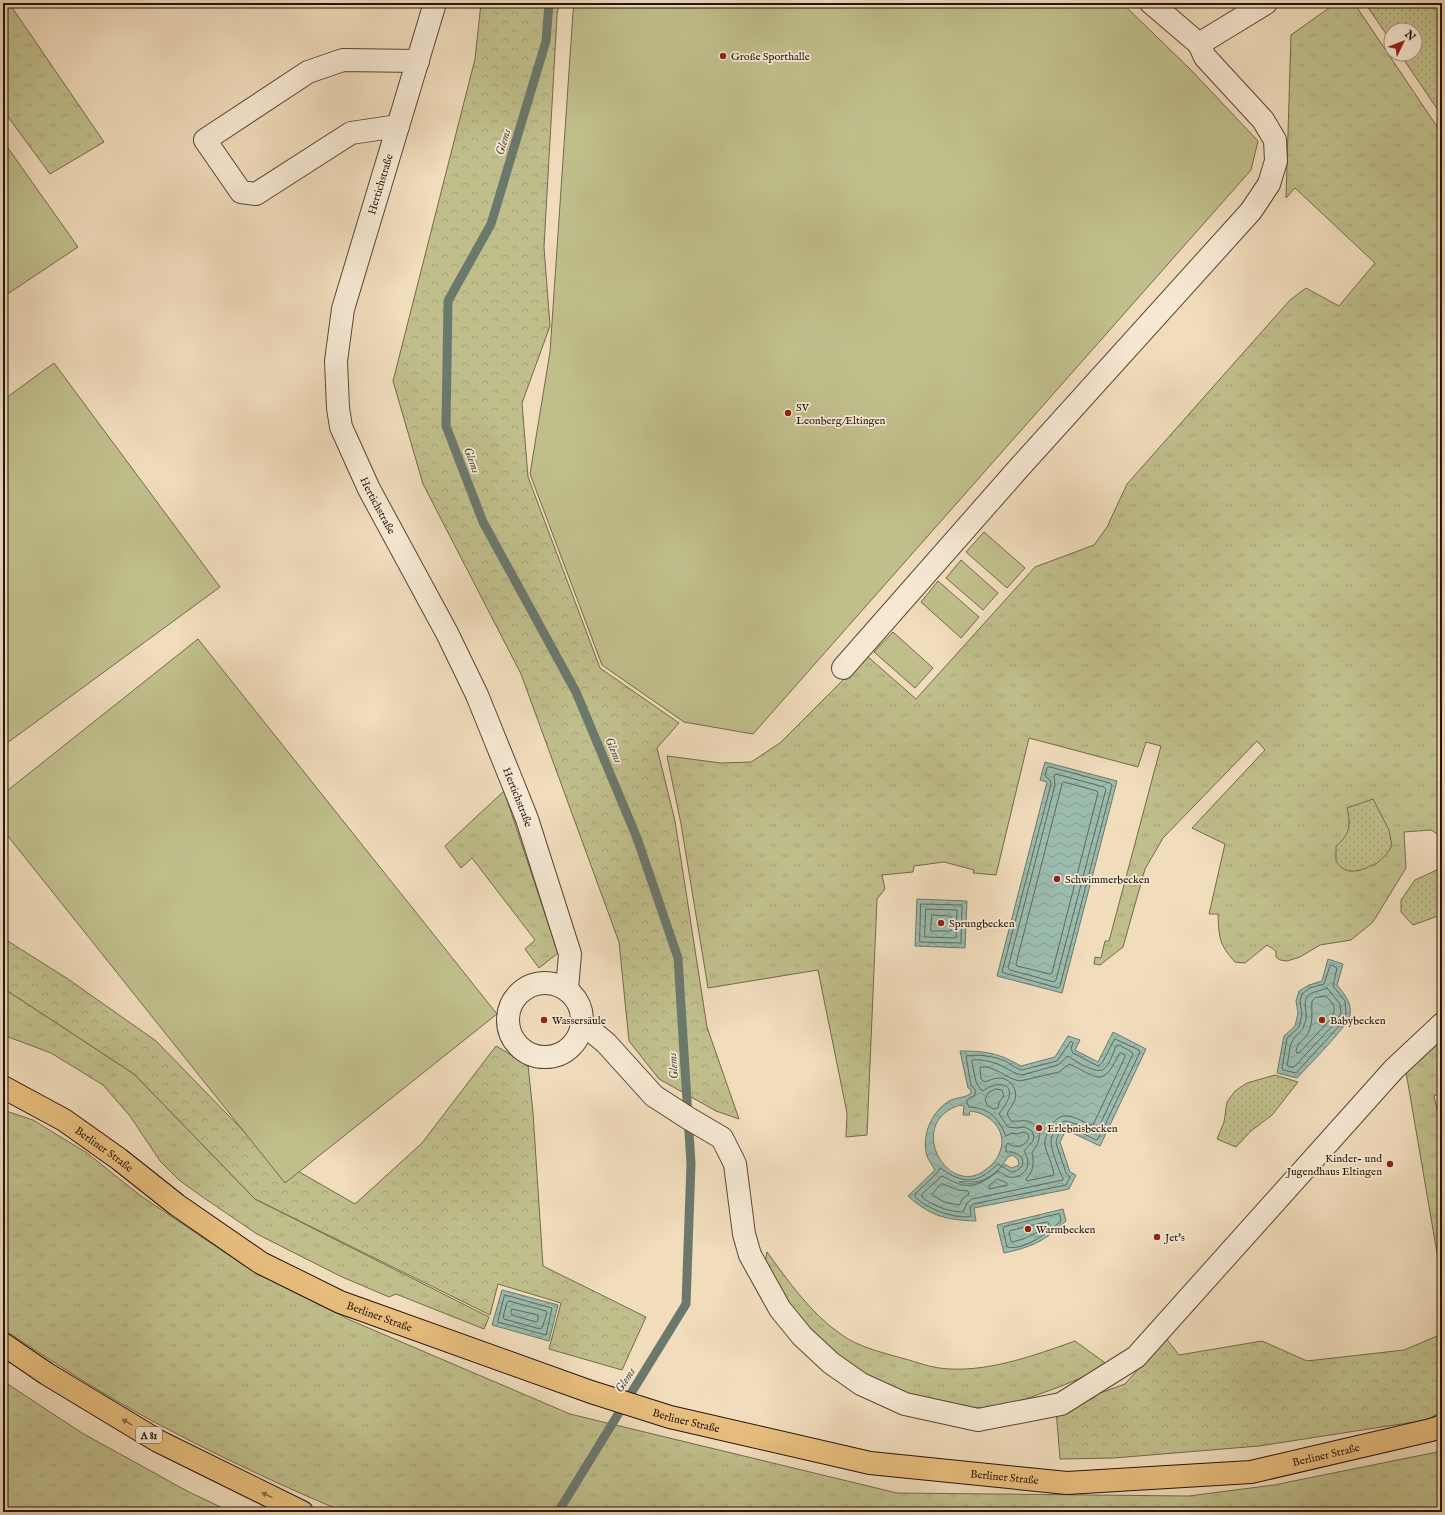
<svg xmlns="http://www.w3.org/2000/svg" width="1445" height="1515" font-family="'IM FELL English',serif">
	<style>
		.grass { fill: url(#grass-tufts); stroke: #726a4c }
		.forest { fill: url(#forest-crowns); stroke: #726a4c }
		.park { fill: url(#park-dots); stroke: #726a4c }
		.pitch { fill: #c0bf8c; stroke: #726a4c }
		.water { fill: url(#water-waves); stroke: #6b796d; fill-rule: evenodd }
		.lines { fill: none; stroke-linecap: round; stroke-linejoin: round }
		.shore { stroke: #60685d; stroke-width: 1 }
		.stream { stroke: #6b796d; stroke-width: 9 }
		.minor-casing { stroke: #574638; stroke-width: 24 }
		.major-casing { stroke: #24140c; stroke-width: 24 }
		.highway-casing { stroke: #24140c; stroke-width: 24 }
		.minor { stroke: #f6e8d3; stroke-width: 22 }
		.major { stroke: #e8be7e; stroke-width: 22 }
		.highway { stroke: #e8be7e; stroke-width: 22 }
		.oneway { fill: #866945 }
		.poi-dot { fill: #8f2418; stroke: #f6e8d3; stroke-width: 1.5 }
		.labels { text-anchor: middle; stroke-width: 3.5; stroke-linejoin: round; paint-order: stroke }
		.shield { fill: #f6e8d3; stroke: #635448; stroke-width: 1 }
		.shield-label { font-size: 10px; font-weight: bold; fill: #24140c }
		.poi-label { font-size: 11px; fill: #24140c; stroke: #f6e8d3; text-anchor: start }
		.street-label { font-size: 11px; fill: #24140c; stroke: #f6e8d3 }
		.water-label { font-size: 12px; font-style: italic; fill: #4e4f45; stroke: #f6e8d3 }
	</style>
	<defs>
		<pattern id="grass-tufts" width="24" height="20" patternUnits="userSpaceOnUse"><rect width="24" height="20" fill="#c0bf8c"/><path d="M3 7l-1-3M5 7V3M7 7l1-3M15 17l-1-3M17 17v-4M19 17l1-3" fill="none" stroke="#a5a378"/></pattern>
		<pattern id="forest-crowns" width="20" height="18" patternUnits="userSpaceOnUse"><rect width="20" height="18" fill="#c0bf8c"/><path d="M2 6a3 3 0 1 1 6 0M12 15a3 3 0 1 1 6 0" fill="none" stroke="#a5a378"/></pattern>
		<pattern id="park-dots" width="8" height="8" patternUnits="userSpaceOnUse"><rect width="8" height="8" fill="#c0bf8c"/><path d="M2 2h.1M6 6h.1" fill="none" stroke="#a5a378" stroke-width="1.8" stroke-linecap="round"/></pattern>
		<pattern id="water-waves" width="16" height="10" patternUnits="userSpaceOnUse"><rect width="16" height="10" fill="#9bbcae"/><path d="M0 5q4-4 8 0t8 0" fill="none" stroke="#85a194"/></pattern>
	</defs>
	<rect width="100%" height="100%" fill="#f1dcbc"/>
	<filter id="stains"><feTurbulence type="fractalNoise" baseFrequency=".005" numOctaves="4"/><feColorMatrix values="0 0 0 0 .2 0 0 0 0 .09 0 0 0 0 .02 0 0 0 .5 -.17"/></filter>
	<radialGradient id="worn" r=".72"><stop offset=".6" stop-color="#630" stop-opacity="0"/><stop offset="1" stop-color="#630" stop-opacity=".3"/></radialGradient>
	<g class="grass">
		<polygon points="3,3 9,3 104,142 50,174 3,110"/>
		<path d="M1336,3H1354L1442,134V837L1431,830L1404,832L1406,868L1373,922L1351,940L1320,945L1300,957L1287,961L1280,960L1276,957V951L1267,945L1245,963L1235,962C1219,944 1219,938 1218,914H1209L1225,844L1192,828L1265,750L1257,741L1163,838L1145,869L1123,947L1100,965L1094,964L1095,957L1101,958L1105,941H1109L1161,746L1146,742L1138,767L1029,738L996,875L973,873L974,870L944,862L914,866L913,872L882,875L885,889L877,899L867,1135L846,1137L847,1113L818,970L708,988L681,824L667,756L721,763L751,762L780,743L867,656L916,699L1035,567L1094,545L1107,527L1127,484L1290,300L1306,288L1339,306L1375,263L1295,188L1286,198L1291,35Z"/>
		<polygon points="504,791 558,953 539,968 525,949 535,940 472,858 461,868 445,846"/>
		<polygon points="3,988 134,1074 255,1199 489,1317 484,1329 396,1294 389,1297 340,1276 257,1234 204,1198 179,1180 160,1161 130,1116 103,1085 51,1053 3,1035"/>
		<polygon points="1442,1036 1442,1093 1434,1096 1442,1133 1442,1282 1406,1072"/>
		<path d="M3,1110L33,1120L87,1153L141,1196L242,1264L350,1320L570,1414L897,1493L1189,1496L1274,1485L1442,1451V1512H344C287,1488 231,1462 177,1434C116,1403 59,1366 3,1329Z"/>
		<path d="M767,1252C789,1282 811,1314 842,1335C857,1346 880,1352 898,1357C911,1360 925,1366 939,1368C984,1374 1033,1356 1075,1341L1108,1365L1093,1373L1059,1387L1006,1406L985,1408L952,1406L910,1396L875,1382L848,1364L814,1336L787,1305L765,1264Z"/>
		<polygon points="3,1381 82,1433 187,1491 231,1512 3,1512"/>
	</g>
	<g class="forest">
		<polygon points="481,3 559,3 557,16 544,247 550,326 522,403 528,477 600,668 679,723 657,748 675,821 707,1027 739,1119 716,1111 659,1079 629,1041 619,942 521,674 423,484 393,381 475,59"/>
		<polygon points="3,938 68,979 156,1041 263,1151 355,1204 422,1143 496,1046 528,1065 533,1113 543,1266 646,1317 622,1370 549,1349 561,1303 498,1284 490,1315 255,1199 134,1074 3,988"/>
		<polygon points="1442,1334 1442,1411 1427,1420 1259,1446 1114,1458 1060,1459 1056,1409 1125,1384 1166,1338 1179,1355 1262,1341 1307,1361 1404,1350"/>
	</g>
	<g class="park">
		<polygon points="1365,3 1442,3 1442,116 1400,54 1415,54 1415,30 1391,30 1391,41"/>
		<path d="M1373,799L1389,830L1392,846C1388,852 1383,859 1377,863C1374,865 1369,866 1366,868C1353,873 1344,873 1336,861V846C1350,835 1351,825 1347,808Z"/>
		<polygon points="1439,869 1442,871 1442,912 1438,916 1413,925 1401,912 1401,900 1415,880"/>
		<polygon points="1275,1075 1298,1082 1272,1115 1251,1131 1236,1147 1217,1139 1224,1122 1227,1102 1235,1091 1247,1083"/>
	</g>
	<g class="pitch">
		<polygon points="575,3 1122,3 1191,70 1258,141 1251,170 753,734 684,722 602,665 530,474 550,352 573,12"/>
		<polygon points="3,141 78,247 3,297"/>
		<polygon points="54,363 220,587 3,746 3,400"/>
		<polygon points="984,532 1025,568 1007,588 966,552"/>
		<polygon points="961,560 998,593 983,610 946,578"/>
		<polygon points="938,581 979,617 961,638 921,602"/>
		<polygon points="893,632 933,668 915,688 874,652"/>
		<polygon points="198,639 497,1014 285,1183 3,830 3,794"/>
	</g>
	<g class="water">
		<polygon points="1045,762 1117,781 1062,993 997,976 1047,782 1040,780"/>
		<polygon points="917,899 967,901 965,948 915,946"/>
		<path d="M1328,959L1343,964L1337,985C1344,994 1352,1002 1350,1015C1348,1026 1307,1067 1297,1078L1277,1073L1284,1036L1295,1026L1298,1013L1296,1001L1299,991L1309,985L1322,981Z"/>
		<path d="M1113,1032L1146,1049L1100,1146L1066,1130L1060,1142L1070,1172L1076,1175L1069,1189L974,1208L976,1221C946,1220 930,1216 908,1196L935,1170C932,1165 929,1161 927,1156C921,1135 932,1110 951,1100C958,1097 966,1098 971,1093V1090L968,1088L960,1051C987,1051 998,1053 1021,1066L1055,1057L1068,1036L1080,1040L1075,1050L1098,1062ZM960,1105L964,1106L963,1115H970L969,1113L971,1111C992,1114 1009,1133 999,1154C996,1161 991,1166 985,1170C948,1199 904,1123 960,1105ZM1013,1155L1018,1160L1019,1164L1017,1166L1011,1168L1005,1164C990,1177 980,1187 959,1182C963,1181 969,1182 974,1182C990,1181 1000,1169 1008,1157Z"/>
		<path d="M1063,1209L1066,1221C1045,1241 1032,1247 1004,1253L997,1225Z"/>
		<polygon points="502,1290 558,1305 549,1341 492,1325"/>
	</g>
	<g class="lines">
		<g class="shore">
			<polygon points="1050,767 1110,783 1112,785 1060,986 1058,988 1004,973 1002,972 1051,784 1050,780 1045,776 1047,768"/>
			<polygon points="1056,774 1104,787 1106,789 1056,980 1054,982 1010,970 1008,968 1055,785 1054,776"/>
			<polygon points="1064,782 1097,791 1098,793 1052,973 1050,974 1017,966 1016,964 1062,784"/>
			<polygon points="921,904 962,905 961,943 920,942"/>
			<polygon points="926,909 957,910 956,938 925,937"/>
			<polygon points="932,915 951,916 951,931 931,931"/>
			<polygon points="1332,965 1337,968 1333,986 1345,1001 1346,1014 1340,1025 1296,1073 1283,1070 1282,1068 1287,1038 1299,1027 1302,1014 1300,1001 1302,994 1310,988 1324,984 1330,966"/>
			<path d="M1327,988L1340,1004L1341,1013L1336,1022L1294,1067H1289L1287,1065C1289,1058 1289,1045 1293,1040C1301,1029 1302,1034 1306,1019C1307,1012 1303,1002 1307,997C1311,991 1321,991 1327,988Z"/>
			<path d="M1326,996C1334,1005 1337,1007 1331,1019L1300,1052L1297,1053L1296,1051C1298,1041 1304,1041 1308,1033C1314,1022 1311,1012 1312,1001L1315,998Z"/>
			<path d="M1115,1039L1139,1050L1140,1052L1098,1139L1096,1140L1068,1126C1061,1127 1057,1136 1056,1143L1066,1173L1070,1177L1066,1185L973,1204L970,1207L971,1215L969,1217C949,1217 930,1210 915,1197V1194L937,1173L940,1168C945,1170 948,1174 953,1176C973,1185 984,1177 998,1164L1011,1172C1029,1170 1026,1150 1006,1152V1145L1008,1143C1015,1149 1022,1147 1028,1140C1030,1136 1028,1133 1024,1132L1017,1134L1012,1133L1006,1136C998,1118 990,1108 969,1107L967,1103V1100L974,1096L976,1091L971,1085L966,1056C978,1054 993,1056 1005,1061C1011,1064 1016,1069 1022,1070L1057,1061L1071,1041L1073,1043L1071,1049L1073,1053L1098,1066L1102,1063Z"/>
			<path d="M1119,1045L1132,1052L1133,1054L1096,1133H1094C1087,1130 1072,1121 1065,1121C1058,1122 1050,1136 1051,1143C1052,1152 1059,1171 1063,1178V1180L972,1199L967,1203L963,1212C950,1212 932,1206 922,1197V1194L942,1176C947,1178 953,1182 959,1184C974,1189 987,1180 998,1171C1002,1173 1005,1176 1009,1177C1018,1179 1028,1172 1028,1163C1028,1158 1026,1155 1024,1151L1033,1141L1034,1136L1032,1131L1025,1127L1017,1128L1008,1127L999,1114C1002,1110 1008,1101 1009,1097C1013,1079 991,1084 983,1091L981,1090L976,1082L972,1062V1060C982,1059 995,1062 1004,1067C1010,1070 1015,1074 1022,1075L1058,1065L1068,1056C1075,1061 1097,1075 1104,1069C1110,1064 1113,1053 1116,1046Z"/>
			<path d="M1121,1053L1125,1055V1057L1093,1125H1091C1073,1117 1060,1107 1049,1130C1047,1135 1044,1139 1045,1145C1047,1155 1053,1165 1054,1175L1027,1181L1026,1179C1034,1171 1034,1163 1032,1152C1041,1142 1044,1125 1027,1121C1022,1120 1017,1122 1011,1121L1007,1114C1009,1109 1013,1105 1015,1100C1018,1089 1010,1078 999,1078C993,1078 989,1081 984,1082L981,1079L980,1067C995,1065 1006,1079 1020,1081L1059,1072L1069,1064C1097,1076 1102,1090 1119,1054Z"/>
			<polygon points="996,1089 1002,1090 1004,1096 999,1102 998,1108 993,1109 987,1105 985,1099 988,1093"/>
			<polygon points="998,1179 1007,1183 1007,1185 989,1189 989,1186"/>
			<polygon points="941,1184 943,1184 958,1190 968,1191 969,1194 963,1198 959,1205 944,1202 932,1195"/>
			<path d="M1058,1214L1060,1215L1061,1221C1049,1232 1024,1251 1007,1247L1003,1229L1004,1227Z"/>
			<path d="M1047,1222L1049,1223V1225C1037,1233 1026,1239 1012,1242L1011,1241L1009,1233L1010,1231Z"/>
			<polygon points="505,1295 552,1308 546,1335 498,1322"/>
			<polygon points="509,1301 546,1311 547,1313 542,1328 540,1329 504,1319 503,1317 507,1303"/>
			<polygon points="512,1309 538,1315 538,1321 536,1322 512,1315 511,1313"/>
		</g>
		<polyline class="stream" points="549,3 546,41 491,224 448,301 446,426 483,522 576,692 637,838 678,958 691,1164 686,1304 558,1512"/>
		<g class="minor-casing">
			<g id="minor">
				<path id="s1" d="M435,3L343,309L336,361L338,408L341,427L369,489L447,633L477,695L509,774L527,819L570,954L567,989"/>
				<polyline points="1151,3 1199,44 1266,3"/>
				<polyline points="398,126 351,133 256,194 241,192 205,140 308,72 343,60 418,61"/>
				<polyline points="843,668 1018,469 1251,211 1269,184 1276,161 1275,140 1263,120 1205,57 1199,44"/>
				<circle cx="545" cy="1020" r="37"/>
				<polyline points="583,1024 606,1043 654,1096 688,1118 722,1138 735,1164 744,1234 750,1255 780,1309 802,1336 831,1363 861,1384 905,1404 978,1420 1061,1404 1136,1357 1394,1069 1442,1024"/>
			</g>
		</g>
		<g class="major-casing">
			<g id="major">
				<path id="s2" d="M3,1087L64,1120L119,1159L177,1205L261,1263L340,1302L591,1392L670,1417L870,1463L1067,1483L1251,1472L1431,1430L1442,1426"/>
			</g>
		</g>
		<g class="highway-casing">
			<polyline id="highway" points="3,1344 47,1374 158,1441 302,1512"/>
		</g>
		<use href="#minor" class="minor"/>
		<use href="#major" class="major"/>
		<use href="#highway" class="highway"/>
	</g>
	<defs><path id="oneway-solid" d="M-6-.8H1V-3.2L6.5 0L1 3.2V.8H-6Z"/></defs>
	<g class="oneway">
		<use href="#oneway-solid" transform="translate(127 1422) rotate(-149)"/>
		<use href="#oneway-solid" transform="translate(267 1495) rotate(-154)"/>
	</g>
	<g class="poi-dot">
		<circle cx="723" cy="56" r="4"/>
		<circle cx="788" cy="413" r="4"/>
		<circle cx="1057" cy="879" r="4"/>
		<circle cx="941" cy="923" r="4"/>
		<circle cx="544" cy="1020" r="4"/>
		<circle cx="1322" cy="1020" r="4"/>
		<circle cx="1039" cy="1128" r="4"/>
		<circle cx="1390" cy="1164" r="4"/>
		<circle cx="1028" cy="1229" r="4"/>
		<circle cx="1157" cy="1237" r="4"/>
	</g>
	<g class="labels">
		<rect class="shield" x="136" y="1427" width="26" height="16" rx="3"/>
		<g class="shield-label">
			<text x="149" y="1439">A 81</text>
		</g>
		<g class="poi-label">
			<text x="731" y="60">Große Sporthalle</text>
			<text x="796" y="411">SV<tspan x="796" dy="13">Leonberg/Eltingen</tspan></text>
			<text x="1065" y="883">Schwimmerbecken</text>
			<text x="949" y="927">Sprungbecken</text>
			<text x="552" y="1024">Wassersäule</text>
			<text x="1330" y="1024">Babybecken</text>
			<text x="1047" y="1132">Erlebnisbecken</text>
			<text x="1382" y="1162" text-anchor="end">Kinder- und<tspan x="1382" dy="13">Jugendhaus Eltingen</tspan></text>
			<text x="1036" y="1233">Warmbecken</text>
			<text x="1165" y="1241">Jet's</text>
		</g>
		<g class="street-label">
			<text transform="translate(380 184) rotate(-73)" y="4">Hertichstraße</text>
			<text dy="4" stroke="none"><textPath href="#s1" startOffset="525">Hertichstraße</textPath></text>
			<text dy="4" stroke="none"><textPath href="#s1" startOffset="849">Hertichstraße</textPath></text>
			<text dy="4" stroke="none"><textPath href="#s2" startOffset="119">Berliner Straße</textPath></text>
			<text dy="4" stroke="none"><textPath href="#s2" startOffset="443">Berliner Straße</textPath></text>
			<text dy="4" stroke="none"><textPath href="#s2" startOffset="767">Berliner Straße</textPath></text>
			<text dy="4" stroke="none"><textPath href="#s2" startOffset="1415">Berliner Straße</textPath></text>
			<text dy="4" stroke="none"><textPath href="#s2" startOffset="1091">Berliner Straße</textPath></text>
		</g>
		<g class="water-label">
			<text transform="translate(503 142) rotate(-73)" y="4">Glems</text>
			<text transform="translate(472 460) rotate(69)" y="4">Glems</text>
			<text transform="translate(614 750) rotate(67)" y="4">Glems</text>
			<text transform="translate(673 1066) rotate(-94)" y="4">Glems</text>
			<text transform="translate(625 1380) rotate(-58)" y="4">Glems</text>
		</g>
	</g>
	<rect width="1445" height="1515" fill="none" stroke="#f1dcbc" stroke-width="16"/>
	<rect x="4" y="4" width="1437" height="1507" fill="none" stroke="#24140c" stroke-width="2"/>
	<rect x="8" y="8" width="1429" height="1499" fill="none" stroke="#24140c"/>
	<g transform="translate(1403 42) rotate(47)"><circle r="19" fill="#f6e8d3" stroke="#a29383"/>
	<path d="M0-3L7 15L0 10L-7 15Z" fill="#8f2418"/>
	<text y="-6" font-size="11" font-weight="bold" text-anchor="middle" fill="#24140c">N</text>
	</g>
	<rect width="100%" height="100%" filter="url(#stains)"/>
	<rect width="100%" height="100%" fill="url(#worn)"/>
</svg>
